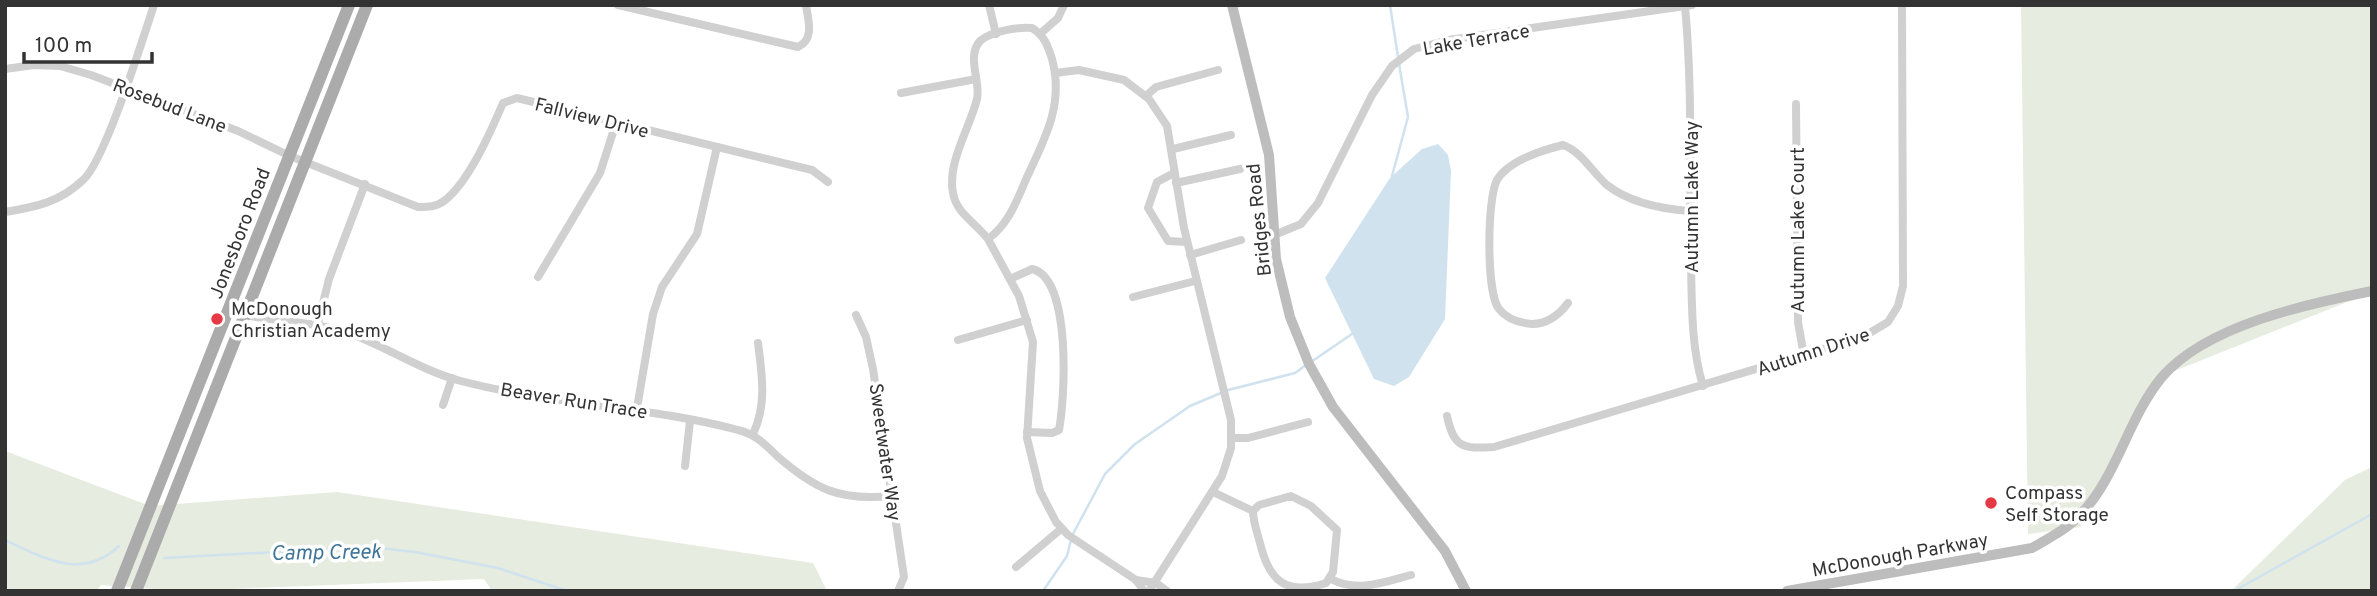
<svg xmlns="http://www.w3.org/2000/svg" width="2377" height="596" font-family="Overpass,sans-serif">
	<style>
		.green { fill: #e6ecdf }
		.water { fill: #cfe2ee }
		.lines { fill: none; stroke-linecap: round; stroke-linejoin: round }
		.stream { stroke: #cfe2ee; stroke-width: 2.5 }
		.street { stroke: #d0d0d0; stroke-width: 8 }
		.secondary { stroke: #bdbdbd; stroke-width: 10 }
		.primary { stroke: #ababab; stroke-width: 12 }
		.poi-dot { fill: #e63946; stroke: #fff; stroke-width: 2.5 }
		.labels { text-anchor: middle; stroke-width: 7; stroke-linejoin: round; paint-order: stroke }
		.street-label { font-size: 19px; fill: #333; stroke: #fff }
		.poi-label { font-size: 19px; fill: #333; stroke: #fff; text-anchor: start }
		.water-label { font-size: 21px; font-style: italic; fill: #3f7597; stroke: #fff }
	</style>
	<rect width="100%" height="100%" fill="#fff"/>
	<g class="green">
		<polygon points="2021,5 2372,5 2372,292 2162,376 2080,527 2028,534"/>
		<polygon points="5,451 150,506 337,492 813,563 827,591 492,591 484,579 181,591 101,585 96,591 5,591"/>
		<polygon points="2372,467 2372,591 2231,591 2345,480"/>
	</g>
	<polygon class="water" points="1438,144 1448,155 1451,171 1445,319 1409,377 1394,386 1374,379 1325,278 1390,178 1422,149"/>
	<g class="lines">
		<g class="stream">
			<polyline points="1390,5 1398,57"/>
			<polyline points="1392,176 1408,117 1399,64"/>
			<polyline points="1311,362 1352,334"/>
			<polyline points="1073,534 1105,474 1135,444 1190,406 1228,390 1295,373 1306,365"/>
			<path d="M5,540C44,558 82,581 119,546"/>
			<polyline points="164,558 370,547 415,552 498,568 567,591"/>
			<polyline points="1043,591 1067,556 1071,540"/>
			<polyline points="2234,591 2372,514"/>
		</g>
		<g class="street">
			<path d="M618,5L798,47C815,39 808,20 806,5"/>
			<polyline points="989,5 996,34"/>
			<path d="M1685,6C1693,92 1689,178 1691,264C1692,304 1691,347 1703,386"/>
			<polyline points="1040,34 1058,18 1064,5"/>
			<path d="M5,69L34,65L60,66L91,75L238,131L290,156L418,207C428,207 436,207 444,201C469,182 491,131 503,103L517,98L812,170L828,182"/>
			<polyline points="1055,73 1079,70 1124,80 1149,99 1167,126 1184,228 1231,420 1231,448 1222,476 1149,591"/>
			<polyline points="901,93 976,79"/>
			<polyline points="1146,96 1156,87 1218,70"/>
			<polyline points="1796,104 1798,322 1804,356"/>
			<polyline points="1173,149 1231,135"/>
			<polyline points="1174,173 1157,182 1148,208 1168,241 1187,242"/>
			<polyline points="1176,183 1240,169"/>
			<path d="M5,212C36,207 60,202 83,180C105,161 143,38 154,5"/>
			<polyline points="1274,235 1301,224 1318,203 1372,95 1392,66 1414,49 1448,40 1692,5"/>
			<path d="M988,239C976,223 956,213 953,193C947,162 970,128 977,99C981,81 966,57 980,41C991,31 1018,27 1032,28C1044,35 1048,46 1052,59C1064,103 1046,137 1027,177C1017,200 1009,224 988,239L1019,296L1033,342L1027,438L1040,491L1056,522L1068,535L1136,580L1144,591"/>
			<polyline points="1190,255 1241,240"/>
			<polyline points="538,277 600,173 616,123"/>
			<path d="M1010,279L1032,269C1072,278 1065,399 1059,430L1052,433L1027,432"/>
			<polyline points="1133,297 1195,281"/>
			<path d="M1568,303C1559,315 1547,324 1532,324C1519,323 1507,319 1499,309C1486,293 1487,198 1497,180C1509,160 1543,150 1563,145C1582,152 1592,172 1607,185C1630,203 1662,209 1690,211"/>
			<path d="M245,315C282,323 319,321 354,335C390,349 423,371 461,381C552,405 648,406 738,430C755,434 765,444 777,456C816,490 840,501 892,496"/>
			<polyline points="856,315 866,337 873,369 904,577 898,591"/>
			<polyline points="318,323 329,279 365,184"/>
			<polyline points="958,340 1027,320"/>
			<polyline points="443,405 452,378"/>
			<polyline points="637,408 653,314 662,287 697,234 717,147"/>
			<path d="M1447,416C1454,448 1463,449 1494,447L1863,337L1888,322L1898,306L1903,286L1902,5"/>
			<path d="M753,434C767,405 762,374 758,343"/>
			<polyline points="1232,438 1248,438 1308,422"/>
			<polyline points="685,466 690,421"/>
			<polyline points="1213,492 1253,511"/>
			<path d="M1291,496L1311,506L1337,530L1333,572L1326,583C1286,596 1269,581 1260,543C1257,532 1253,521 1253,511L1259,505Z"/>
			<polyline points="1016,567 1061,529"/>
			<path d="M1331,579C1357,593 1384,582 1411,575"/>
			<polyline points="1136,580 1156,583 1167,591"/>
		</g>
		<g class="secondary">
			<polyline points="1232,5 1269,155 1276,259 1290,317 1309,364 1333,407 1445,551 1466,591"/>
			<path d="M1787,591L2032,548C2049,538 2067,529 2080,515C2117,477 2128,418 2162,377C2207,325 2307,304 2372,291"/>
		</g>
		<g class="primary">
			<polyline points="117,591 349,5"/>
			<polyline points="136,591 367,5"/>
		</g>
	</g>
	<g class="poi-dot">
		<circle cx="217" cy="319" r="7"/>
		<circle cx="1991" cy="503" r="7"/>
	</g>
	<g class="labels">
		<g class="street-label">
			<text transform="translate(1476 39) rotate(-10)" y="7">Lake Terrace</text>
			<text transform="translate(170 105) rotate(21)" y="7">Rosebud Lane</text>
			<text transform="translate(592 117) rotate(14)" y="7">Fallview Drive</text>
			<text transform="translate(1691 197) rotate(-90)" y="7">Autumn Lake Way</text>
			<text transform="translate(1258 220) rotate(-96)" y="7">Bridges Road</text>
			<text transform="translate(1797 230) rotate(-90)" y="7">Autumn Lake Court</text>
			<text transform="translate(239 233) rotate(-69)" y="7">Jonesboro Road</text>
			<text transform="translate(1813 351) rotate(-18)" y="7">Autumn Drive</text>
			<text transform="translate(574 400) rotate(9)" y="7">Beaver Run Trace</text>
			<text transform="translate(886 452) rotate(82)" y="7">Sweetwater Way</text>
			<text transform="translate(1900 554) rotate(-10)" y="7">McDonough Parkway</text>
		</g>
		<g class="poi-label">
			<text x="231" y="315">McDonough<tspan x="231" dy="22">Christian Academy</tspan></text>
			<text x="2005" y="499">Compass<tspan x="2005" dy="22">Self Storage</tspan></text>
		</g>
		<g class="water-label">
			<text transform="translate(326 552) rotate(-1)" y="7">Camp Creek</text>
		</g>
	</g>
	<rect width="2377" height="596" fill="none" stroke="#333333" stroke-width="14"/>
	<path d="M24 52v10h128v-10" fill="none" stroke="#333333" stroke-width="3.5"/>
	<text x="35" y="52" font-size="21" fill="#333333" stroke="#ffffff" stroke-width="5" paint-order="stroke">100 m</text>
</svg>
